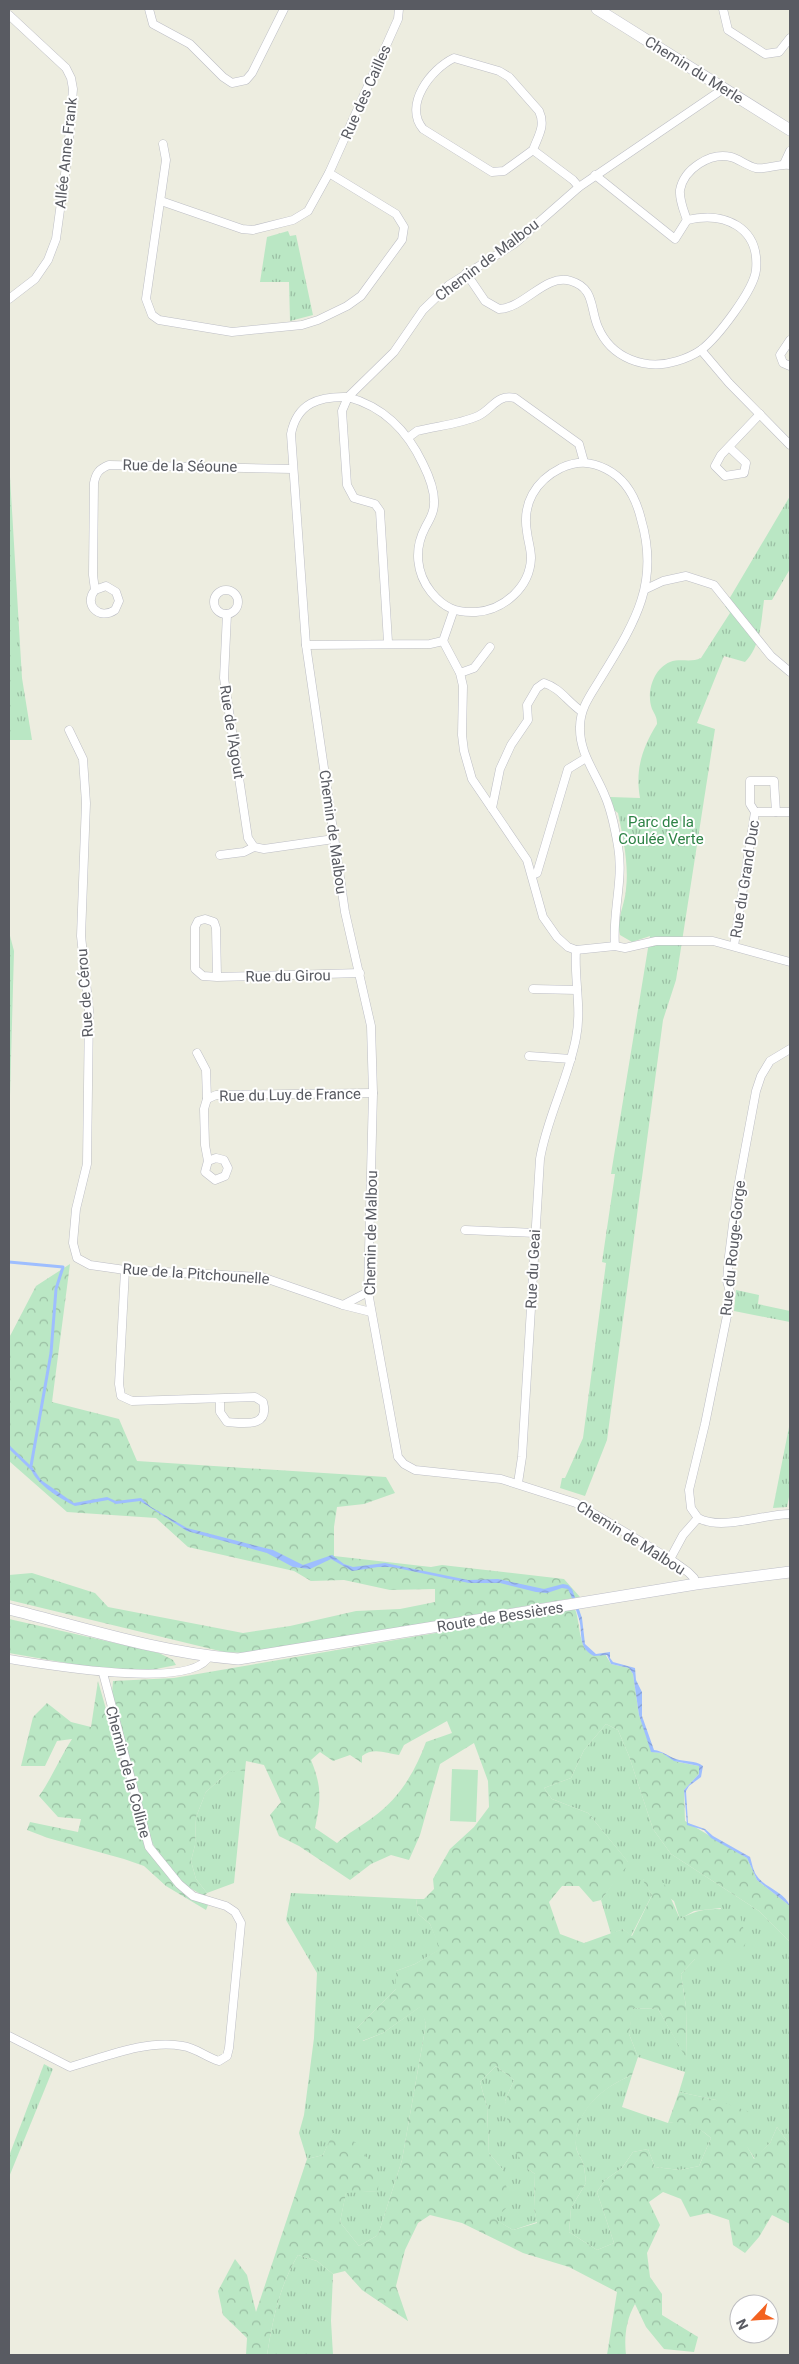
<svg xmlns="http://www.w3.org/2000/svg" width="799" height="2364" font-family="Roboto,sans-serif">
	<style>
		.grass { fill: url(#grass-tufts) }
		.forest { fill: url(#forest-crowns); fill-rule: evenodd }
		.garden { fill: #bae7c4 }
		.water { fill: url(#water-waves) }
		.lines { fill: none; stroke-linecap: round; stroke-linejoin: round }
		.stream { stroke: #9ebeff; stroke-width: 3 }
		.street-casing { stroke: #bdbec5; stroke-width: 9 }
		.secondary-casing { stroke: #bdbec7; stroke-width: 12 }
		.street { stroke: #fff; stroke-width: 8 }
		.secondary { stroke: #fff; stroke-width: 11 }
		.labels { text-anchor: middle; stroke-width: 4; stroke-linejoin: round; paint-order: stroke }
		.street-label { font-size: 15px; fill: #595b62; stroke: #fff }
		.park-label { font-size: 15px; fill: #2e8346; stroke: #fff }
	</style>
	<defs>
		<pattern id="grass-tufts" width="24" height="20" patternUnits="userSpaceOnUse" patternTransform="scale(1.25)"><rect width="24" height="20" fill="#bae7c4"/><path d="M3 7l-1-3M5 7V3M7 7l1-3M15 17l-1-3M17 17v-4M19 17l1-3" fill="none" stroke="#9abea3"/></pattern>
		<pattern id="forest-crowns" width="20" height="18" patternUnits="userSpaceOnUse" patternTransform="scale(1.25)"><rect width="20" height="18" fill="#bae7c4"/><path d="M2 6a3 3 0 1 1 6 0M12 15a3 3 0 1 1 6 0" fill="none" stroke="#9abea3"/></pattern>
		<pattern id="water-waves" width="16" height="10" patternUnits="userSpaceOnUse" patternTransform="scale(1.25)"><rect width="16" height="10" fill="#9ebeff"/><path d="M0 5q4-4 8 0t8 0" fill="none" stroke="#849dd2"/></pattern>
	</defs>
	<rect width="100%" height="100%" fill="#edede0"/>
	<g class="grass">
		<polygon points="288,231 290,236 296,235 313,315 290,321 289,282 260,282 267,237"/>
		<polygon points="9,460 22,678 32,740 9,740"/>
		<path d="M790,496V569L772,600H764C761,622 761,646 745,662L724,656L697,723L715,729L676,980L663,1020L607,1440L585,1496L560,1488L562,1478H565L583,1438L606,1263L602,1262L615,1174H611L650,936L632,942L620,935C616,919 625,905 626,889C629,864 623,837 618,813L614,810L610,797L640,798C635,770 642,748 657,724C657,717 655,715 652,709C646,693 653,669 670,662C680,658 691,663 701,658L730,613L725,606Z"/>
		<polygon points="9,932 14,951 9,1132"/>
		<polygon points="736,1290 759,1295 758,1304 790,1311 790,1322 734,1311"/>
		<polygon points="790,1422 790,1492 787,1507 773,1508"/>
		<polygon points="606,1724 618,1730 629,1756 653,1829 671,1854 759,1911 790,1942 790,2145 777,2127 770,2143 755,2159 716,2100 679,2092 685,2072 638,2057 629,2034 632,2008 658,2009 687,2059 686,2007 681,1974 695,1959 721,1908 694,1911 680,1919 674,1901 643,1879 652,1895 631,1936 623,1929 611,1934 601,1900 628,1862 588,1813 552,1799 544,1788 571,1778 584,1750"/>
		<polygon points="229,1771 245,1771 234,1883 207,1893 196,1879 191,1861 195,1845 196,1817 206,1792"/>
		<polygon points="291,1893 416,1899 418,1914 430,1924 441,1949 415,1964 396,1971 396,1989 357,2028 363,2041 383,2033 421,2006 426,2024 402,2160 378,2235 359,2246 340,2222 346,2192 378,2191 333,2134 323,2155 307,2159 299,2133 304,2115 314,2038 317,1973 286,1920"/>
		<polygon points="44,2064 53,2069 9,2177 9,2156"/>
		<polygon points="496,2066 514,2080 505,2101 528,2169 535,2174 534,2208 537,2222 513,2230 494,2219 503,2170 489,2153 487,2107 480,2082"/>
		<path d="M632,2075L622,2107L668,2123L679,2121L696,2126L711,2138L699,2166L680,2170L655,2167L648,2149L633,2152L622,2168L605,2180L597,2192L614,2243L597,2250L569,2232L571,2208L586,2183C585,2176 585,2169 583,2163C581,2157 576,2152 576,2145C574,2110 603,2087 632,2075Z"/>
		<path d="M298,2255L317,2261L333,2274L331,2321L333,2355H267C273,2319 279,2287 298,2255Z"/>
	</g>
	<g class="forest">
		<polygon points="70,1264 52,1402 119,1419 137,1461 386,1477 395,1493 364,1504 337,1507 334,1527 334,1556 431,1567 442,1565 564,1579 580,1597 247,1653 224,1652 9,1600 9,1575 32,1573 95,1593 108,1607 243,1633 290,1626 356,1611 400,1609 435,1602 435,1589 390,1590 344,1580 311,1581 294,1571 188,1547 156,1518 67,1512 9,1461 9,1338 36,1286"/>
		<path d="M575,1609C582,1627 576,1660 605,1654L611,1664L629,1668L633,1674L639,1715L653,1752L662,1753L678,1762L699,1766V1774L684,1790L685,1821L747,1858L757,1880L790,1906V1942L759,1911L671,1854L653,1829L629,1756L618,1730L606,1724L584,1750L571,1778L544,1788L552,1799L588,1813L629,1863L601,1900L593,1902L579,1886H562L549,1902L560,1934L584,1943L623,1929L632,1936L652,1895L642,1879L664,1883L680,1919C699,1908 718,1907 739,1912L747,1942L731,1960L695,1959L681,1974L686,2007L687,2060L658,2009L633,2008L629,2034L638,2057L632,2075C603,2087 574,2111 576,2146C576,2152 581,2157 583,2163C585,2170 585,2176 586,2183L571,2208L569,2232L597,2250L614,2243L597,2192L605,2180L622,2168L633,2152L648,2149L655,2167L680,2170L699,2166L711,2138C698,2127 686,2120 668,2123L679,2092L716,2100L753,2113L747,2146L754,2159L770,2143L777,2127L790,2145V2224L772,2215L759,2237L745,2253L733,2245L729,2220L708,2213L690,2217L681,2199L663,2192L649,2202L660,2225L647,2253L650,2277L662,2294V2315L698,2337L694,2352L664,2349L646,2327L635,2304C626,2320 624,2337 626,2355H607L617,2292L569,2267L523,2253L462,2223L430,2215L418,2223L405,2250L396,2286L408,2321L362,2290L345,2271L333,2274L317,2261L298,2255C279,2287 273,2319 267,2355H246L247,2338L223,2315L218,2291L235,2259L247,2275L256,2312L307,2159L323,2155L333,2133L355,2142L379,2173L378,2191L346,2193L340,2222L359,2246L378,2235L402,2160L426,2024L420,2007L383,2033L362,2041L357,2028L396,1989V1971L415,1964L440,1949L430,1924L418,1914L416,1899H424L434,1889L433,1879L450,1849L474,1827L489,1807L488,1781L474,1743L440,1764L420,1835L409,1860L391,1855L371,1864L350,1880L299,1846L279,1836L270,1815L281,1802L264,1765L246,1761L245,1771H229L206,1792L196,1817L195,1845L191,1861L196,1879L207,1893L204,1896L183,1884L162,1860L146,1832L112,1693L113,1681L174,1678ZM447,1721L452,1733L426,1742C415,1772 399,1799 372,1818C360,1827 348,1833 337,1843L315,1828C321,1800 322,1787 311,1760L320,1752L333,1761L350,1755L362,1763V1756C373,1747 386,1753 399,1755L404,1745ZM496,2066L514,2080L505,2101L509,2134L516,2153L528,2169L535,2174L534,2208L537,2223L513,2230L495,2219L510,2204L503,2170L489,2153L487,2107L480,2082Z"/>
		<polygon points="9,1619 159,1653 173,1660 176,1665 146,1671 101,1669 9,1653"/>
		<path d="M98,1681L145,1847L176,1885L189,1896L208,1905L206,1910L166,1886L144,1866L124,1859L48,1838L27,1830L30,1822L78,1832L81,1819L58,1817L39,1796C52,1778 60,1757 72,1739L57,1741L45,1766H21L33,1717L47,1703L71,1722L91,1727Z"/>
	</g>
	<polygon class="garden" points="452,1769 478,1770 476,1822 450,1821"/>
	<path class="water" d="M30,1464L41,1480L74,1503L107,1497L116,1501L141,1498L151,1507L187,1528L273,1550L303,1565L332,1555L344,1564L353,1567L385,1563L468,1580L498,1579L544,1589L563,1584L568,1585L572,1589L582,1618L585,1644L596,1654L610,1652V1658L613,1662L635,1668L636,1680L642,1692V1716L654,1750C663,1751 667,1756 676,1759C685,1762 695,1760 703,1766L701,1777L689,1786L686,1791L688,1823L705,1829L713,1836L750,1857C752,1863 753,1871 757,1876C765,1888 785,1892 790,1906L757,1880L747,1858L711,1838L704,1830L687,1825L684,1790L699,1774V1766L674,1761L662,1753L651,1752L639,1715L633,1674L629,1668L611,1664L607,1655L594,1656C576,1647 584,1631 578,1616C575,1607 572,1597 568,1589L562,1588L547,1593L536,1592L500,1583H469L392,1567H378L352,1571L331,1559L310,1569L293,1567L267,1553L187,1531L140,1501L116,1504L108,1500L75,1506C61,1499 31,1482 30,1464Z"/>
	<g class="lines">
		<g class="stream">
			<polyline points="9,1262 63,1267 56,1289 51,1353 31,1466"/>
			<polyline points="9,1447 32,1469"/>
		</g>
		<g class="street-casing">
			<g id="street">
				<polyline points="149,9 153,24 190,44 223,77 232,83 246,80 252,73 284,9"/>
				<polyline points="723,9 728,30 765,54 779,52 790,38"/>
				<polyline points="9,15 66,68 71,78 73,89 68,152 56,239 48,260 35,279 9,299"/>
				<polyline points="163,144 166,160 146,299 152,315 159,320 232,332 302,325 318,320 347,306 361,296 402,240 404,227 396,214 329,173"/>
				<path d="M533,150L504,171L492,172L423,129C403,105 431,69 454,58L499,71L509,77L539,111C546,126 538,136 533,150L573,180L579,187"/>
				<polyline points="784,164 790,151"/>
				<polyline points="595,175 675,239 687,220"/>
				<polyline points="161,201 242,229 253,230 293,220 308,211 329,173 398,19 399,9"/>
				<path d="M466,273L485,301L499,309C525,308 545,273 571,281C595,288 590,309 598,327C611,358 645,371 677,361C684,359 695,354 701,350C717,338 754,290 756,270C760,227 724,211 687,220C684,211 679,200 680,190C684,169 710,152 731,157C739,159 747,166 756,168C768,170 779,163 790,165"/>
				<polyline points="790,340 780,355 783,363 790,366"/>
				<polyline points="701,350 729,383 790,445"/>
				<path d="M409,437L417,431C437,426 460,424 478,416C493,409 496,394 515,398L579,444L584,462"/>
				<polyline points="729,447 746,463 744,473 725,476 715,466 721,455 760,414"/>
				<polyline points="646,589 663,581 686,576 714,585 771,656 790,672"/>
				<circle cx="226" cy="602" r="12"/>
				<path d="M95,590L106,586L116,592L119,601L115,610C99,621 83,604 95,590L93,575L94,483C96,473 99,469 109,465L293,469"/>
				<polyline points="227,614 224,678 248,838 254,847 264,849 334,839"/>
				<polyline points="443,641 460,673 463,686 462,735 464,751 472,779 527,860 543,917 557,937 568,947 576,950 615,946 625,948 656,941 713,941 790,962"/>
				<path d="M388,642L380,511L375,504L354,498L347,485L342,411L348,397C384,407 407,430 423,464C429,476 435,490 434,504C434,514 429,520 425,528C414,549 416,573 431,592C444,608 456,613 476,612C504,610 530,587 531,558C531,549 528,541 527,532C522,504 535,481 561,468C577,461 590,461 606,469C626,479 636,498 641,519C660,583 635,622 602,676C592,693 580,707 580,727C579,753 596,773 605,796C612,812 615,829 618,846C624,880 612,913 615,946"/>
				<polyline points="306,645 430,644 443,641 453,612"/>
				<polyline points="460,673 474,668 490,647"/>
				<polyline points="69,730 83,759 86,803 81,936 89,1010 87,1164 76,1209 73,1243 77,1258 90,1265 125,1270 262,1277 343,1305 371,1312"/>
				<path d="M492,808L500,769L511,745L528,720L527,705L537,688L544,683C560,688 567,701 581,711"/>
				<polyline points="755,812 750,804 750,781 774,781 776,812"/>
				<polyline points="220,855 244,852 254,847"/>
				<polyline points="532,875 537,873 568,769 586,758"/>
				<polyline points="734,946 755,812 790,812"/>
				<polyline points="217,977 216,928 214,922 205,919 198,921 195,927 195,969 203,976 217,977 360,973"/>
				<polyline points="533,989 577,990"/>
				<polyline points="197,1053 206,1070 207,1099 216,1095 373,1093"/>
				<polyline points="529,1056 571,1059"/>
				<polyline points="207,1099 204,1109 205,1145 208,1161 205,1172 215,1180 225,1176 228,1168 224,1160 216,1158 208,1161"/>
				<polyline points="465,1230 535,1233"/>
				<path d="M125,1270L119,1384L121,1396L132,1401L255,1397L263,1402C270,1428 244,1423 227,1422L220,1412V1399"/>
				<polyline points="343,1305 368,1292"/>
				<path d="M518,1483L522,1457L540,1159C547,1117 568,1080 576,1038C582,1009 574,979 576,950"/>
				<polyline points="698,1518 691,1508 689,1490 705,1424 729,1306 730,1292 727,1281 729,1256 737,1193 756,1091 761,1076 770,1061 790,1049"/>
				<path d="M670,1559L683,1535L698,1518C722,1531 763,1514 790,1514"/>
				<path d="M696,1584L694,1578L688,1572L670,1559L576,1503L501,1479L415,1470L404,1464L398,1457L368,1292L373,1093L371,1026L345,912L306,645L291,434C297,403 319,396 348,397L394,352L423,310L449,285L514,244L579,187L723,89"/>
				<path d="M9,1659C42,1664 193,1691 209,1656"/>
				<path d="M9,2036L70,2067C105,2057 147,2039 183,2046C196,2048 206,2057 219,2061L227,2056L229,2048L241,1923L235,1912L226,1906L193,1896L179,1884L149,1847L103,1673"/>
			</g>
		</g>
		<g class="secondary-casing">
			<g id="secondary">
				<polyline points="597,9 790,130"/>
				<path d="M9,1609C84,1628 161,1653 238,1659L696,1584L790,1572"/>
			</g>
		</g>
		<use href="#street" class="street"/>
		<use href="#secondary" class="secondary"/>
	</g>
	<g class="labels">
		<g class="street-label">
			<text transform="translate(694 70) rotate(32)" y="5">Chemin du Merle</text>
			<text transform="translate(366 92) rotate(-66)" y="5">Rue des Cailles</text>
			<text transform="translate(66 153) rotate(-84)" y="5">Allée Anne Frank</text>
			<text transform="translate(487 260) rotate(-37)" y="5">Chemin de Malbou</text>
			<text transform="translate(180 466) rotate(1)" y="5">Rue de la Séoune</text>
			<text transform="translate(232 732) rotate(81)" y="5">Rue de l'Agout</text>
			<text transform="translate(333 832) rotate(82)" y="5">Chemin de Malbou</text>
			<text transform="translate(745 879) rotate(-81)" y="5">Rue du Grand Duc</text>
			<text transform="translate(288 976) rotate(-1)" y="5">Rue du Girou</text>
			<text transform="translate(85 993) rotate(-94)" y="5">Rue de Cérou</text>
			<text transform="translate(290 1095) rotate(-1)" y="5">Rue du Luy de France</text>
			<text transform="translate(371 1233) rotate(-89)" y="5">Chemin de Malbou</text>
			<text transform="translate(733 1248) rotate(-84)" y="5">Rue du Rouge-Gorge</text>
			<text transform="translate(533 1269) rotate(-87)" y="5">Rue du Geai</text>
			<text transform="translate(196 1274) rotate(4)" y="5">Rue de la Pitchounelle</text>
			<text transform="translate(631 1538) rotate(32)" y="5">Chemin de Malbou</text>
			<text transform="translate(500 1617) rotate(-9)" y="5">Route de Bessières</text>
			<text transform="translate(128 1772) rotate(75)" y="5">Chemin de la Colline</text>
		</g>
		<g class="park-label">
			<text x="661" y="827">Parc de la<tspan x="661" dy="17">Coulée Verte</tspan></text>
		</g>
	</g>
	<rect width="799" height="2364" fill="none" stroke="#595b62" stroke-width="20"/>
	<g transform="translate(754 2319) rotate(245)"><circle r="24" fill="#ffffff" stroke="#bdbdc0"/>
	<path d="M0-4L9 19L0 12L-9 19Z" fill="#f36220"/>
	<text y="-8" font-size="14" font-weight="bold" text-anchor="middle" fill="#595b62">N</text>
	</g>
</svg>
